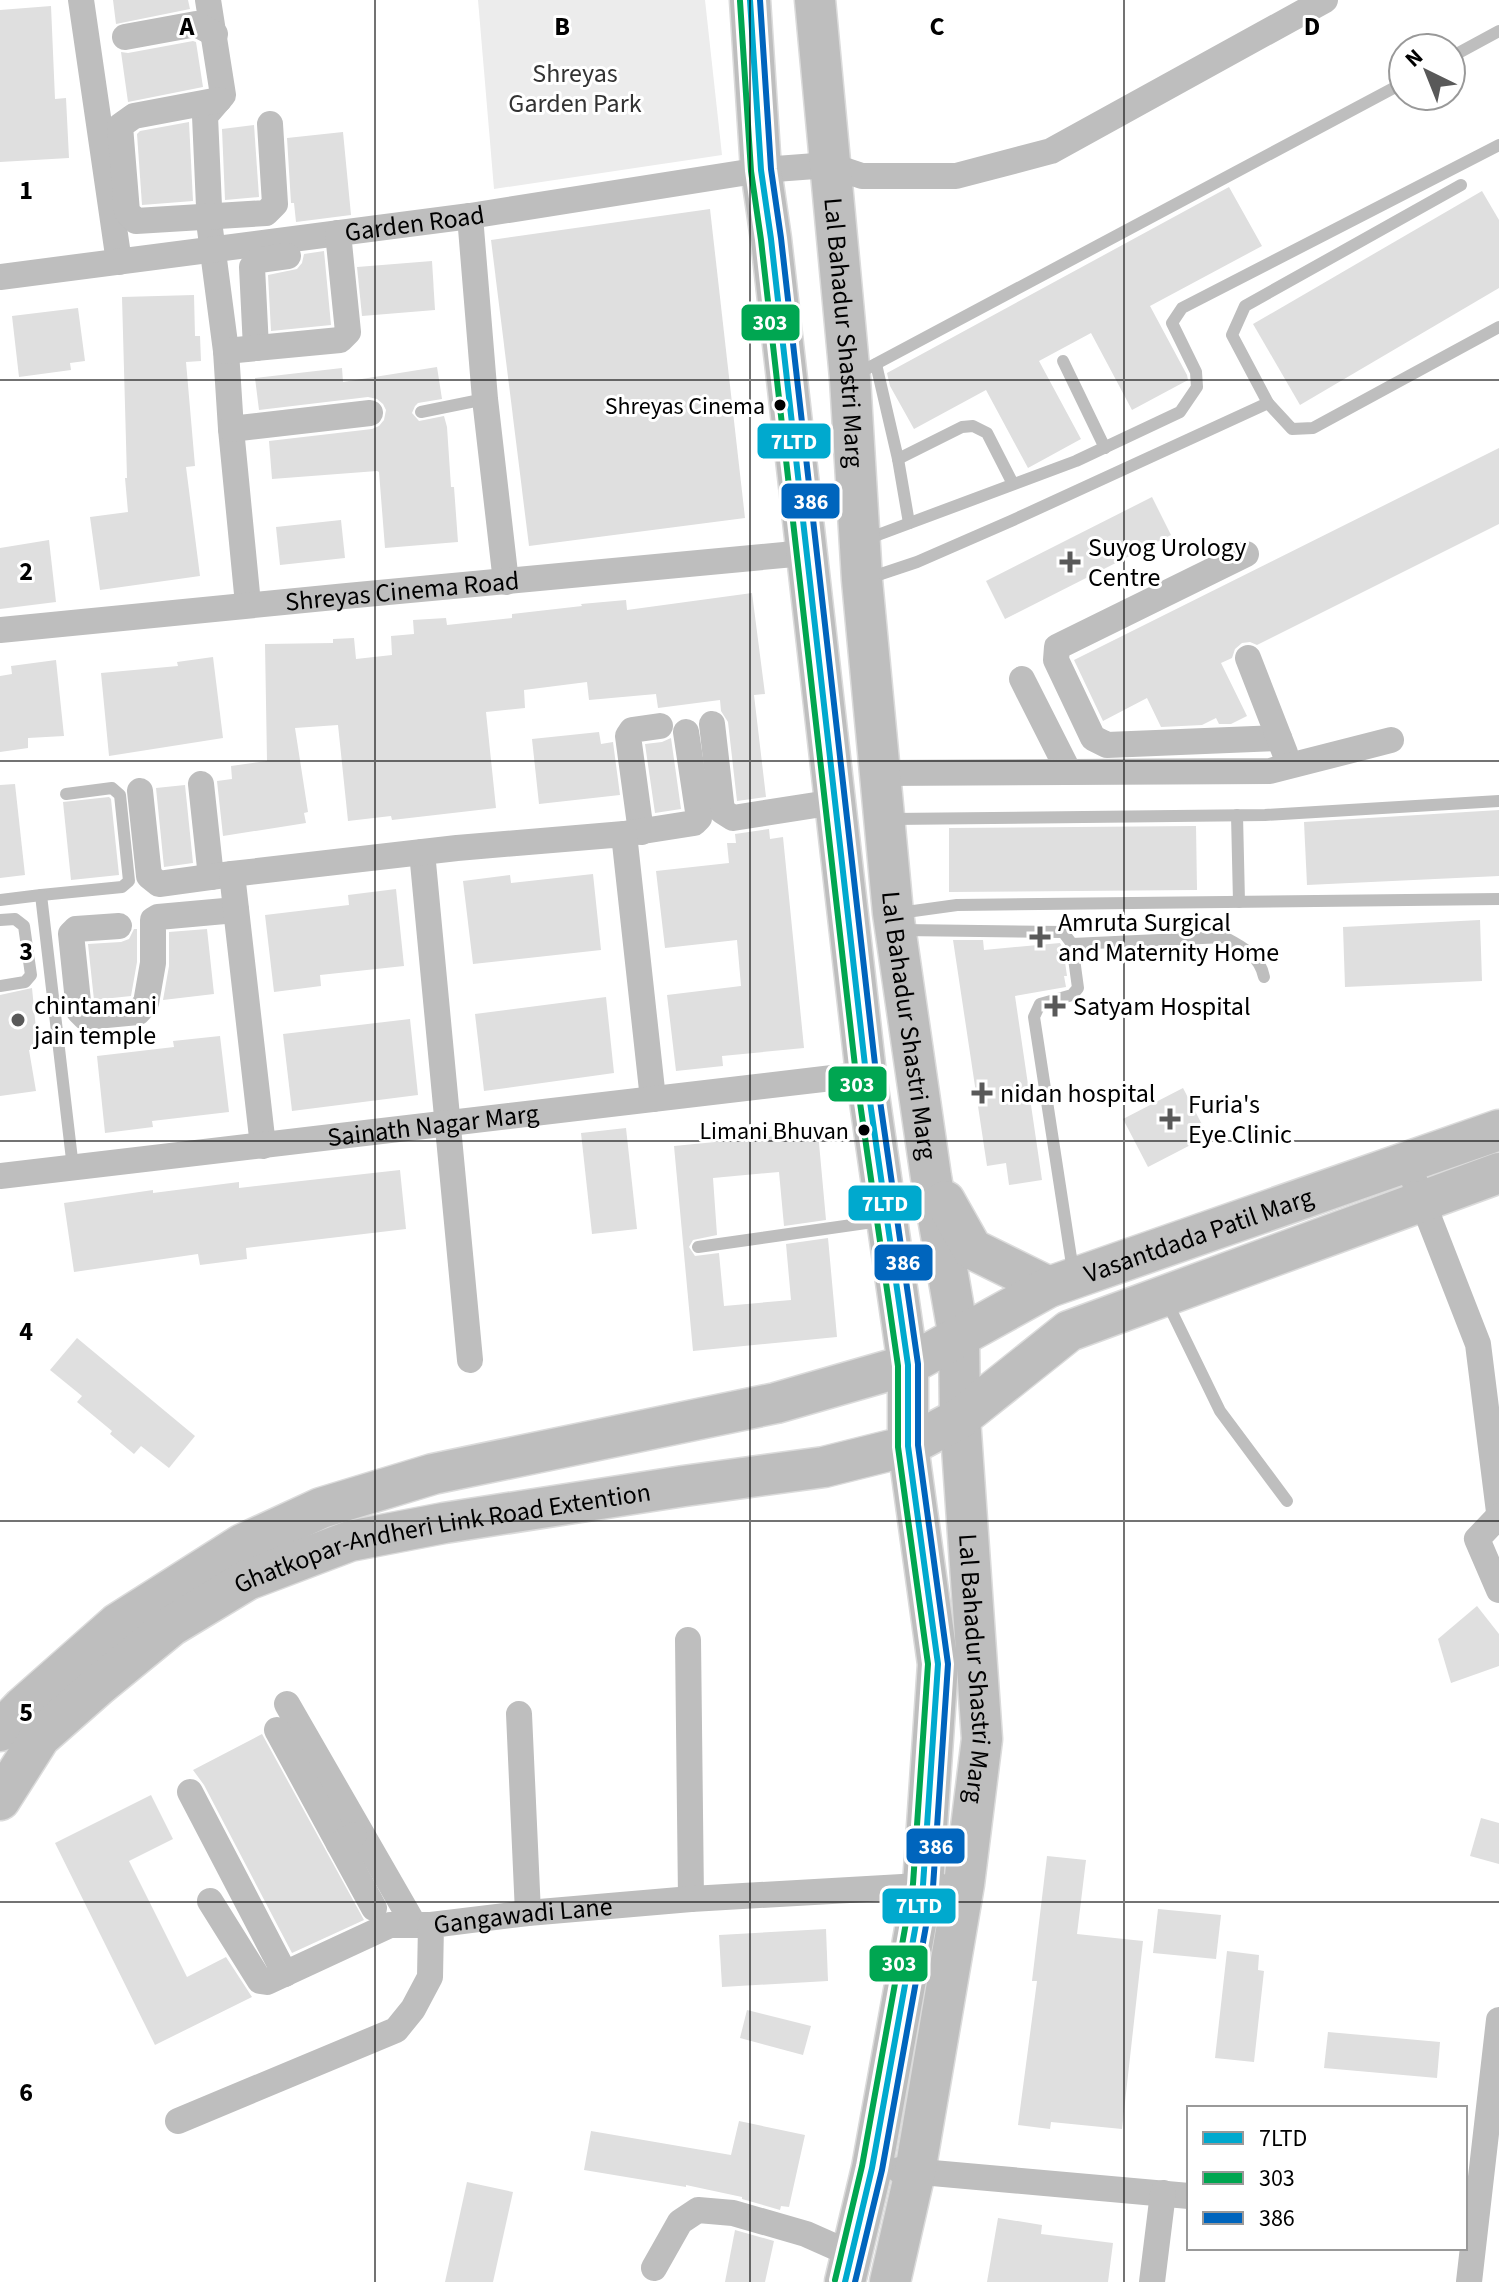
<svg xmlns="http://www.w3.org/2000/svg" width="1499" height="2282" font-family="'Source Sans 3',sans-serif">
	<style>
		.green { fill: #ececec }
		.building { fill: #dfdfdf }
		.lines { fill: none; stroke-linecap: round; stroke-linejoin: round }
		.primary-casing { stroke: #dbdbdb; stroke-width: 43 }
		.service { stroke: #bebebe; stroke-width: 12 }
		.minor { stroke: #bebebe; stroke-width: 26 }
		.primary { stroke: #bebebe; stroke-width: 40 }
		.bus-1-casing { stroke: #fff; stroke-width: 12 }
		.bus-2-casing { stroke: #fff; stroke-width: 12 }
		.bus-3-casing { stroke: #fff; stroke-width: 12 }
		.bus-1 { stroke: #00a9ce; stroke-width: 6 }
		.bus-2 { stroke: #00a651; stroke-width: 6 }
		.bus-3 { stroke: #0065bd; stroke-width: 6 }
		.grid { fill: none; stroke: #000; stroke-width: 2; stroke-opacity: 0.55 }
		.bus-dot { fill: #000; stroke: #fff; stroke-width: 3 }
		.poi-dot { fill: #595959; stroke: #fff; stroke-width: 3 }
		.labels { text-anchor: middle; stroke-width: 6; stroke-linejoin: round; paint-order: stroke }
		.bus-label { font-size: 24px; fill: #000; stroke: #fff; text-anchor: end }
		.park-label { font-size: 26px; fill: #333; stroke: #fff }
		.street-label { font-size: 26px; fill: #000; stroke: #fff }
		.poi-label { font-size: 26px; fill: #000; stroke: #fff; text-anchor: start }
		.grid-label { font-size: 26px; text-anchor: middle; font-weight: bold; fill: #000; stroke: #fff; stroke-width: 6; stroke-linejoin: round; paint-order: stroke }
		.line-badge { stroke: #fff; stroke-width: 3 }
		.badge-label { font-size: 22px; text-anchor: middle; font-weight: bold; fill: #fff }
	</style>
	<rect width="100%" height="100%" fill="#fff"/>
	<polygon class="green" points="478,0 705,0 722,155 494,189"/>
	<g class="building">
		<polygon points="113,0 188,0 190,9 116,24"/>
		<polygon points="51,6 55,99 66,98 69,158 0,162 0,10"/>
		<polygon points="193,41 196,42 203,87 128,102 121,52 128,53"/>
		<polygon points="189,122 193,201 142,205 137,134 140,131"/>
		<polygon points="254,125 259,197 225,200 222,129"/>
		<polygon points="343,132 351,215 296,222 294,203 291,203 287,138"/>
		<polygon points="1229,187 1262,246 1150,306 1187,375 1188,380 1132,410 1091,333 1039,361 1081,439 1028,468 986,390 914,429 890,386 887,373"/>
		<polygon points="1482,191 1499,220 1499,288 1300,405 1253,324"/>
		<polygon points="710,209 745,518 529,546 491,240"/>
		<polygon points="324,251 331,325 271,331 268,275 297,269 302,263 304,254"/>
		<polygon points="432,261 435,310 362,316 357,267"/>
		<polygon points="194,295 195,336 200,336 201,361 186,362 195,466 186,467 200,576 100,590 90,517 128,512 125,478 127,478 122,297"/>
		<polygon points="78,308 85,361 70,363 71,370 19,377 12,316"/>
		<polygon points="437,367 442,399 418,403 415,406 412,413 419,421 444,416 447,427 451,487 454,487 458,542 385,548 379,472 377,471 272,479 269,441 372,429 379,426 384,420 386,410 383,404 377,399 368,397 259,410 255,378 342,368 343,382"/>
		<polygon points="1499,448 1499,524 1257,645 1250,642 1242,643 1235,649 1232,658 1221,663 1247,716 1231,724 1219,724 1216,718 1202,725 1161,727 1147,698 1103,721 1074,660"/>
		<polygon points="1152,497 1171,535 1005,619 986,581"/>
		<polygon points="341,520 345,558 280,565 276,527"/>
		<polygon points="49,540 56,602 0,609 0,548"/>
		<polygon points="752,593 765,694 754,695 766,797 737,801 728,722 721,711 720,700 658,708 656,694 589,700 587,682 524,690 525,708 486,712 496,808 392,820 391,816 348,821 338,725 295,728 308,812 304,813 306,823 223,836 217,781 232,779 231,766 267,761 265,644 333,643 333,639 354,638 356,659 392,655 391,636 414,634 413,620 446,618 447,625 512,618 512,614 582,606 581,604 626,600 627,610"/>
		<polygon points="213,657 223,738 109,756 101,673 178,666 177,662"/>
		<polygon points="56,660 64,736 28,738 28,748 0,752 0,676 12,674 11,666"/>
		<polygon points="599,732 601,744 613,742 620,795 539,804 532,739"/>
		<polygon points="671,738 681,809 655,813 645,744 662,742"/>
		<polygon points="15,784 25,875 0,878 0,785"/>
		<polygon points="185,785 193,863 164,867 156,788"/>
		<polygon points="109,797 111,799 119,875 71,880 63,802"/>
		<polygon points="1499,810 1499,876 1307,885 1304,822"/>
		<polygon points="1196,826 1197,890 949,892 949,828"/>
		<polygon points="769,829 770,839 783,837 804,1048 722,1056 723,1066 676,1071 667,995 741,986 737,940 665,948 656,871 729,863 727,843 736,843 735,834"/>
		<polygon points="593,874 601,950 473,964 463,881 510,875 511,883"/>
		<polygon points="396,889 404,966 320,975 321,986 274,992 265,915 349,905 348,895"/>
		<polygon points="1480,920 1482,981 1345,987 1343,927"/>
		<polygon points="134,929 137,929 137,962 131,996 94,1000 88,944 121,942 129,939"/>
		<polygon points="207,929 214,994 163,1000 169,966 169,932"/>
		<polygon points="953,940 983,940 984,950 1060,943 1063,948 1067,976 1064,976 1066,987 1015,996 1042,1180 1009,1185 1006,1163 987,1166"/>
		<polygon points="32,988 38,1049 29,1050 36,1091 0,1096 0,995"/>
		<polygon points="606,997 614,1073 484,1091 475,1014"/>
		<polygon points="410,1019 418,1095 292,1111 283,1034"/>
		<polygon points="220,1036 229,1112 152,1121 153,1127 105,1133 97,1056 174,1047 173,1041"/>
		<polygon points="1183,1088 1208,1136 1148,1167 1123,1119"/>
		<polygon points="626,1128 637,1229 592,1234 581,1133"/>
		<polygon points="818,1132 826,1220 784,1226 779,1172 713,1178 717,1235 693,1240 689,1247 695,1256 719,1253 724,1306 791,1300 786,1244 828,1238 837,1337 693,1351 674,1146"/>
		<polygon points="400,1170 406,1229 246,1248 247,1259 200,1265 198,1254 74,1272 64,1203 153,1190 153,1193 239,1182 239,1188"/>
		<polygon points="77,1338 195,1436 169,1468 141,1446 134,1454 110,1434 112,1431 77,1402 82,1396 50,1370"/>
		<polygon points="1477,1606 1499,1634 1499,1666 1451,1683 1438,1639"/>
		<polygon points="262,1734 364,1920 292,1953 204,1785 193,1770"/>
		<polygon points="151,1795 173,1839 129,1861 187,1977 226,1957 252,1997 155,2045 55,1843"/>
		<polygon points="1481,1818 1499,1823 1499,1864 1470,1856"/>
		<polygon points="1047,1856 1086,1860 1077,1934 1143,1941 1122,2129 1051,2122 1050,2129 1018,2125 1037,1981 1032,1981"/>
		<polygon points="1158,1909 1221,1915 1216,1959 1153,1953"/>
		<polygon points="826,1929 828,1981 722,1987 719,1935"/>
		<polygon points="1227,1951 1259,1955 1258,1970 1264,1971 1254,2062 1215,2058"/>
		<polygon points="747,2010 811,2026 803,2055 740,2038"/>
		<polygon points="1328,2032 1440,2042 1437,2078 1324,2068"/>
		<polygon points="739,2121 805,2135 789,2207 781,2206 780,2210 742,2199 742,2197 686,2185 686,2187 584,2170 591,2131 731,2155"/>
		<polygon points="467,2182 513,2192 493,2282 445,2282"/>
		<polygon points="998,2218 1042,2225 1041,2234 1113,2243 1108,2282 987,2282"/>
		<polygon points="735,2230 774,2241 765,2282 725,2282"/>
	</g>
	<g class="lines">
		<g class="primary-casing">
			<g id="primary">
				<polyline points="750,0 761,170 771,239 866,1074 908,1365 908,1446 938,1664 923,1885 872,2168 845,2282"/>
				<path id="s5" d="M815,0L850,378L862,580L893,913L931,1177L959,1338L960,1418L982,1739L964,1884L915,2172L890,2282"/>
				<polyline points="945,1201 972,1249 1049,1287"/>
				<path id="s6" d="M0,1731L23,1707L117,1624L243,1544L321,1508L433,1474L776,1403L908,1365L1049,1287L1499,1130"/>
				<path id="s7" d="M0,1800L40,1737L99,1685L171,1626L247,1580L350,1541L444,1523L684,1486L824,1467L908,1446L960,1418L1069,1331L1499,1173"/>
			</g>
		</g>
		<g class="service">
			<polyline points="1451,57 1499,31"/>
			<polyline points="1063,361 1105,448"/>
			<polyline points="876,364 898,459 909,523"/>
			<polyline points="855,375 1403,83"/>
			<polyline points="1268,403 1292,429 1313,428 1499,327"/>
			<polyline points="421,412 485,399"/>
			<polyline points="898,459 962,427 973,426 987,433 1013,484"/>
			<polyline points="867,539 1076,461 1180,412 1197,387 1196,372 1172,323 1182,308 1499,145"/>
			<polyline points="869,578 917,562 1011,521 1268,403 1232,335 1245,306 1461,185"/>
			<polyline points="1237,815 1239,902"/>
			<polyline points="891,819 1265,815 1499,801"/>
			<polyline points="41,895 122,887 129,881 120,795 112,788 66,794"/>
			<polyline points="0,900 41,895 73,1168"/>
			<polyline points="899,913 957,905 1499,899"/>
			<polyline points="0,920 15,919 24,926 31,975 25,982 0,986"/>
			<polyline points="902,930 1063,932 1072,944 1078,988 1072,995 1040,1004 1034,1017 1073,1271"/>
			<path d="M1072,944L1224,937C1243,947 1260,956 1264,977"/>
			<polyline points="698,1247 880,1221"/>
			<polyline points="1167,1302 1220,1411 1287,1501"/>
		</g>
		<g class="minor">
			<polyline points="81,0 119,262"/>
			<polyline points="208,0 223,95 205,116 210,229 226,351 231,429 248,604"/>
			<polyline points="125,37 196,24 215,34"/>
			<polyline points="219,100 134,116 120,126 127,212 136,221 266,213 275,204 270,124"/>
			<polyline points="470,216 485,399 506,582"/>
			<path id="s1" d="M0,277L470,216L761,170L829,165L862,176H956L1051,151L1325,0"/>
			<polyline points="256,348 252,267 259,260 288,256"/>
			<polyline points="226,351 340,340 348,332 338,233"/>
			<polyline points="231,429 370,413"/>
			<polyline points="1246,554 1057,647 1056,660 1093,738 1107,745 1279,738"/>
			<path id="s2" d="M0,630C268,602 537,579 805,553"/>
			<polyline points="1248,658 1285,753"/>
			<polyline points="1022,679 1069,772"/>
			<polyline points="712,724 722,811 733,818 835,802"/>
			<polyline points="879,773 1270,771 1391,740"/>
			<polyline points="201,784 211,877"/>
			<polyline points="140,791 149,876 159,884 232,874"/>
			<polyline points="641,832 628,736 632,730 660,726"/>
			<polyline points="624,834 694,823 699,818 686,732"/>
			<polyline points="422,852 470,1360"/>
			<polyline points="119,926 76,929 71,934 79,1011 85,1017 138,1012 146,1003 153,963 153,920 158,917 236,910"/>
			<polyline points="263,1146 232,874 457,848 624,834 653,1099"/>
			<polyline points="1407,1162 1478,1344 1499,1512"/>
			<path id="s3" d="M0,1176L866,1074"/>
			<polyline points="1499,1516 1477,1539 1499,1590"/>
			<polyline points="688,1640 691,1899"/>
			<polyline points="287,1704 413,1923"/>
			<polyline points="519,1714 528,1913"/>
			<polyline points="277,1730 339,1844"/>
			<polyline points="190,1792 285,1974"/>
			<polyline points="354,1835 339,1844 374,1908"/>
			<polyline points="210,1901 260,1981 267,1982 390,1925 431,1925"/>
			<path id="s4" d="M178,2121L396,2030L413,2009L430,1977L431,1925L528,1913L691,1899L937,1885"/>
			<polyline points="899,2170 1189,2196"/>
			<polyline points="654,2268 680,2222 698,2210 733,2213 806,2234 851,2254"/>
			<polyline points="1152,2282 1163,2193"/>
			<polyline points="1469,2282 1499,2020"/>
		</g>
		<use href="#primary" class="primary"/>
		<g class="bus-1-casing">
			<polyline id="bus-1" points="750,0 761,170 771,239 866,1074 908,1365 908,1446 938,1664 923,1885 872,2168 845,2282"/>
		</g>
		<g class="bus-2-casing">
			<polyline id="bus-2" points="740,1 751,171 761,240 856,1075 898,1366 898,1447 928,1664 913,1884 862,2166 835,2280"/>
		</g>
		<g class="bus-3-casing">
			<polyline id="bus-3" points="760,0 771,169 781,238 876,1073 918,1364 918,1445 948,1664 933,1887 882,2170 855,2282"/>
		</g>
		<use href="#bus-1" class="bus-1"/>
		<use href="#bus-2" class="bus-2"/>
		<use href="#bus-3" class="bus-3"/>
	</g>
	<path class="grid" d="M375,0V2282M750,0V2282M1124,0V2282M0,380H1499M0,761H1499M0,1141H1499M0,1521H1499M0,1902H1499"/>
	<g class="bus-dot">
		<circle cx="780" cy="405" r="7"/>
		<circle cx="864" cy="1130" r="7"/>
	</g>
	<g class="poi-dot">
		<path d="M1066 550h8v8h8v8h-8v8h-8v-8h-8v-8h8z"/>
		<path d="M1036 925h8v8h8v8h-8v8h-8v-8h-8v-8h8z"/>
		<path d="M1051 994h8v8h8v8h-8v8h-8v-8h-8v-8h8z"/>
		<circle cx="18" cy="1020" r="8"/>
		<path d="M978 1081h8v8h8v8h-8v8h-8v-8h-8v-8h8z"/>
		<path d="M1166 1107h8v8h8v8h-8v8h-8v-8h-8v-8h8z"/>
	</g>
	<g class="labels">
		<g class="bus-label">
			<text x="765" y="414">Shreyas Cinema</text>
			<text x="849" y="1139">Limani Bhuvan</text>
		</g>
		<g class="park-label">
			<text x="575" y="82">Shreyas<tspan x="575" dy="30">Garden Park</tspan></text>
		</g>
		<g class="street-label">
			<text dy="9" stroke="none"><textPath href="#s1" startOffset="418">Garden Road</textPath></text>
			<text dy="9" stroke="none"><textPath href="#s5" startOffset="334">Lal Bahadur Shastri Marg</textPath></text>
			<text dy="9" stroke="none"><textPath href="#s2" startOffset="404">Shreyas Cinema Road</textPath></text>
			<text dy="9" stroke="none"><textPath href="#s5" startOffset="1030">Lal Bahadur Shastri Marg</textPath></text>
			<text dy="9" stroke="none"><textPath href="#s3" startOffset="436">Sainath Nagar Marg</textPath></text>
			<text dy="9" stroke="none"><textPath href="#s6" startOffset="1318">Vasantdada Patil Marg</textPath></text>
			<text dy="9" stroke="none"><textPath href="#s7" startOffset="536">Ghatkopar-Andheri Link Road Extention</textPath></text>
			<text dy="9" stroke="none"><textPath href="#s5" startOffset="1678">Lal Bahadur Shastri Marg</textPath></text>
			<text dy="9" stroke="none"><textPath href="#s4" startOffset="444">Gangawadi Lane</textPath></text>
		</g>
		<g class="poi-label">
			<text x="1088" y="556">Suyog Urology<tspan x="1088" dy="30">Centre</tspan></text>
			<text x="1058" y="931">Amruta Surgical<tspan x="1058" dy="30">and Maternity Home</tspan></text>
			<text x="34" y="1014">chintamani<tspan x="34" dy="30">jain temple</tspan></text>
			<text x="1073" y="1015">Satyam Hospital</text>
			<text x="1000" y="1102">nidan hospital</text>
			<text x="1188" y="1113">Furia's<tspan x="1188" dy="30">Eye Clinic</tspan></text>
		</g>
	</g>
	<g class="grid-label">
		<text x="187" y="35">A</text>
		<text x="562" y="35">B</text>
		<text x="937" y="35">C</text>
		<text x="1312" y="35">D</text>
		<text x="26" y="199">1</text>
		<text x="26" y="580">2</text>
		<text x="26" y="960">3</text>
		<text x="26" y="1340">4</text>
		<text x="26" y="1721">5</text>
		<text x="26" y="2101">6</text>
	</g>
	<g class="line-badge">
		<rect x="740" y="303" width="61" height="39" rx="8" fill="#00a651"/>
		<rect x="756" y="422" width="76" height="38" rx="8" fill="#00a9ce"/>
		<rect x="780" y="482" width="61" height="38" rx="8" fill="#0065bd"/>
		<rect x="827" y="1065" width="61" height="38" rx="8" fill="#00a651"/>
		<rect x="847" y="1184" width="76" height="38" rx="8" fill="#00a9ce"/>
		<rect x="873" y="1243" width="61" height="39" rx="8" fill="#0065bd"/>
		<rect x="905" y="1827" width="61" height="38" rx="8" fill="#0065bd"/>
		<rect x="881" y="1887" width="76" height="38" rx="8" fill="#00a9ce"/>
		<rect x="868" y="1944" width="61" height="39" rx="8" fill="#00a651"/>
	</g>
	<g class="badge-label">
		<text x="770" y="330">303</text>
		<text x="794" y="449">7LTD</text>
		<text x="811" y="509">386</text>
		<text x="857" y="1092">303</text>
		<text x="885" y="1211">7LTD</text>
		<text x="903" y="1270">386</text>
		<text x="936" y="1854">386</text>
		<text x="919" y="1913">7LTD</text>
		<text x="899" y="1971">303</text>
	</g>
	<rect x="1187" y="2106" width="280" height="144" fill="#ffffff" stroke="#999999" stroke-width="2"/>
	<rect x="1203" y="2132" width="40" height="12" fill="#00a9ce" stroke="#999999" stroke-width="2"/>
	<text x="1259" y="2146" font-size="24" fill="#000000">7LTD</text>
	<rect x="1203" y="2172" width="40" height="12" fill="#00a651" stroke="#999999" stroke-width="2"/>
	<text x="1259" y="2186" font-size="24" fill="#000000">303</text>
	<rect x="1203" y="2212" width="40" height="12" fill="#0065bd" stroke="#999999" stroke-width="2"/>
	<text x="1259" y="2226" font-size="24" fill="#000000">386</text>
	<g transform="translate(1427 72) rotate(317)"><circle r="38" fill="#ffffff" stroke="#999999" stroke-width="2"/>
	<path d="M0-6L14 30L0 20L-14 30Z" fill="#595959"/>
	<text y="-12" font-size="22" font-weight="bold" text-anchor="middle" fill="#000000">N</text>
	</g>
</svg>
